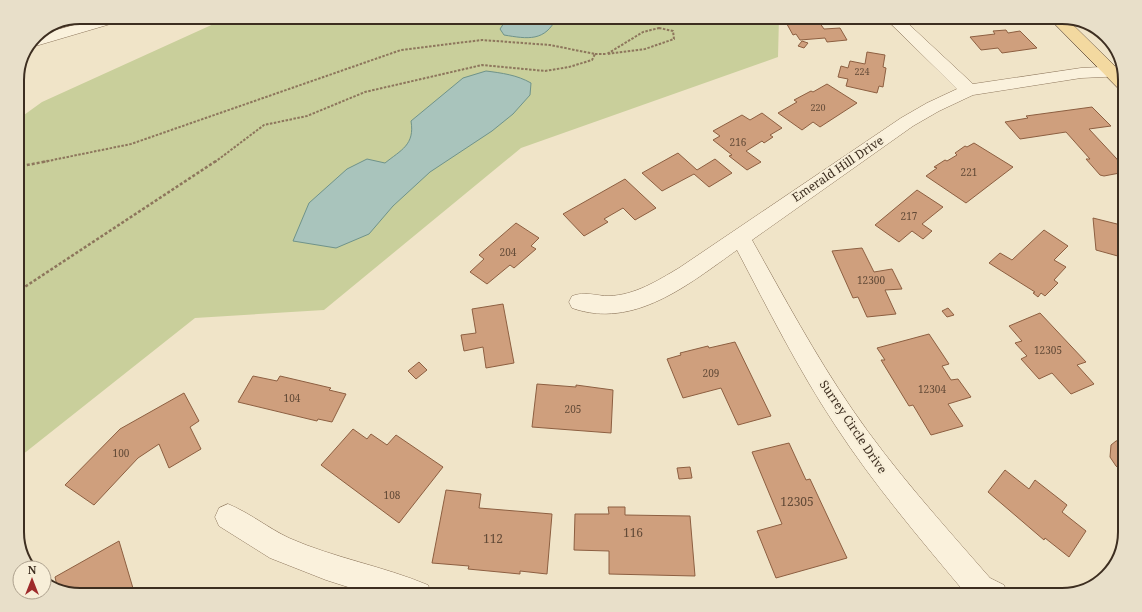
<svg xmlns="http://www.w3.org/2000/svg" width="1142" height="612" font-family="'Noto Serif',serif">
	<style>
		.green { fill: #c9cf9b }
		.water { fill: #a9c4bc; stroke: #6f938a }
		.building { fill: #cf9f7d; stroke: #8d5f41 }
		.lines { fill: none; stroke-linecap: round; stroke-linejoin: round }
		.minor-casing { stroke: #8d765c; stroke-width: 1 }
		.major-casing { stroke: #5b4430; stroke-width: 1 }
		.path-far1 { stroke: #8d765c; stroke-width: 2; stroke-dasharray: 2.5 1.5; stroke-linecap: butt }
		.path { stroke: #8d765c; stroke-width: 2.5; stroke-dasharray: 3 2; stroke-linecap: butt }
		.minor { fill: #faf1dc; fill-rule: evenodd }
		.major { fill: #f3d9a0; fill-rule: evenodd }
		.labels { text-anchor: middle; stroke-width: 4; stroke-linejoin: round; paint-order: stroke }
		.far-number-label { font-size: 9px; fill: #624a37 }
		.number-label { font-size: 10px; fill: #624a37 }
		.street-label { font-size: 12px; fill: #3d2e20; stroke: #f7eed8 }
		.near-number-label { font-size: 12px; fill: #624a37 }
		.rim { fill: none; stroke: #3d2e20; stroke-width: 2 }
	</style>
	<rect width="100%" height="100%" fill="#f0e4c8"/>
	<polygon class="green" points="229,17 779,17 778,57 521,148 324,310 195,318 17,459 17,120 42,102"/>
	<g class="water">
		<path d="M508,17H557C545,42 528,39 504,35L500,29Z"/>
		<path d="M486,71C502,73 517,75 531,83L530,95L513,114L492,131L430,172L393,206L369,234L336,248L293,241L309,203L347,169L367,159L385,163C401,150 415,145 411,121L463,78Z"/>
	</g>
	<g class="building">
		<polygon points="783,17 819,17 820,19 817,19 824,29 840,28 847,40 827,42 825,38 800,40 796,34 793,35"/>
		<polygon points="1006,30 1008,33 1020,31 1037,48 1002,53 998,48 981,50 970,37 995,34 993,31"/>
		<polygon points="802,41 808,43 804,48 798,46"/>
		<polygon points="867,52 885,55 883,67 886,68 883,87 879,86 877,93 846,86 848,79 838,77 841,66 848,68 850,61 865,64"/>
		<polygon points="24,80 24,96 17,97 17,82"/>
		<polygon points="827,84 857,103 820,127 813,122 802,130 778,113 797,102 794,100 811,91 813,92"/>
		<polygon points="1092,107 1111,126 1089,129 1116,158 1125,169 1125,172 1104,176 1100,175 1086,159 1090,159 1066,132 1020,139 1005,122 1028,118 1026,116"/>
		<polygon points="762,113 782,128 770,135 773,137 764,143 762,141 746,151 761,162 747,170 729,156 732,155 713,140 720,136 713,131 742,115 750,120"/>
		<polygon points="974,143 1013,167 966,203 926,176 937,168 934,167 945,160 947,161 957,155 955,153 965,146 967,147"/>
		<polygon points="678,153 697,170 715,159 732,173 709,187 694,174 662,191 642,173"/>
		<polygon points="625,179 656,208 635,220 623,208 604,219 608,222 584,236 563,214"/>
		<polygon points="917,190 943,207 922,224 932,231 923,239 912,231 899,242 875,225"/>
		<polygon points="1093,218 1125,226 1125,258 1096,250"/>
		<polygon points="516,223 539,238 531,246 536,249 514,268 510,265 487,284 470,272 484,259 479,255"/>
		<polygon points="1044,230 1068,246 1054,260 1066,267 1054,280 1058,283 1045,296 1041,293 1038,297 1033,293 1035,292 989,263 1000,253 1012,260"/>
		<polygon points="862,248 874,272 892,269 902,289 885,290 896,314 867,317 858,297 853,298 832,251"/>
		<polygon points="503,304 514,363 486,368 483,347 464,351 461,335 476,333 472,309"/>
		<polygon points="948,308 954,315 947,317 942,311"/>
		<polygon points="1040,313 1086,362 1077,365 1094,384 1071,394 1052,373 1039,379 1021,359 1027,356 1015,343 1022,341 1009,326"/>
		<polygon points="929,334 949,364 942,366 951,380 958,379 971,397 948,404 963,426 931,435 913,405 909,406 881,360 885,360 877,348"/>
		<polygon points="735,342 771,416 738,425 721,388 683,398 667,359 681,355 680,353 708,346 709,348"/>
		<polygon points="419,362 427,370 416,379 408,371"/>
		<polygon points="253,376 277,381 280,376 331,388 329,390 346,394 332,422 318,419 317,421 238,402"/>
		<polygon points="537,384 576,387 576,385 613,390 611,433 532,427"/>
		<polygon points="184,393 199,421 190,427 201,449 169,468 159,444 138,458 94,505 65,485 120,429"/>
		<polygon points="353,429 367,439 371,434 387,445 396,435 443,467 399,523 321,465"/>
		<polygon points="1124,439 1125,442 1125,474 1116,466 1110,457 1111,445 1116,441"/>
		<polygon points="789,443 806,480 810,479 847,558 776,578 757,531 782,524 752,452"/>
		<polygon points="690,467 692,478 679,479 677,468"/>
		<polygon points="1005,470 1029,489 1035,480 1067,505 1062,512 1086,531 1069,557 1045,538 1044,540 988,492"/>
		<polygon points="446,490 481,494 479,508 552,514 547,574 520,571 520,574 468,569 469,566 432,563"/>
		<polygon points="608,507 625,507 625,515 690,516 695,576 609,574 609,551 574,550 575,514 609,514"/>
		<polygon points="119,541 135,595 80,595 58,590 55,577"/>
	</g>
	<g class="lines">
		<g class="minor-casing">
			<g id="minor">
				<polygon points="103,17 127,17 124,20 39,45 31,46 35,36"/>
				<path d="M884,17H901L973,84L1081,68L1121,66L1125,76L1081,78L973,95L939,111L913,126L752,240C784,297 815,355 852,409C893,469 942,523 990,578L1004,585L1008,595H967C921,540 874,485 835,425C798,369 768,309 737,250C689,284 634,330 572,308L569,302L572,296C585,291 596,296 609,296C635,295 657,281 679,268L901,118L927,103L957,89Z"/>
				<path d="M228,504C250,513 268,528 289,538C334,558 383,566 428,585L432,595H373L326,580L270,558L219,526L215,517L219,508Z"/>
			</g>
		</g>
		<g class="major-casing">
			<polygon id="major" points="1048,17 1066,18 1124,75 1125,90 1119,89"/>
		</g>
		<g class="path-far1">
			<polygon points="659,28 673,31 674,39 645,49 607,54 643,32"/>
			<polyline points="595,54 607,54"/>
			<polyline points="43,162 131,144 401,50 482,40 550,45 595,54 592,60 569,67 545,71 482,65 365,92 307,116 264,125 215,162"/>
		</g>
		<g class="path">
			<polyline points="17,167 48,161"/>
			<polyline points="17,292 216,161"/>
		</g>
		<use href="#minor" class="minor"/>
		<use href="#major" class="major"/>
	</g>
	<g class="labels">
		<g class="far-number-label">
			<text x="862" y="75">224</text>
			<text x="818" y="111">220</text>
		</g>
		<g class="number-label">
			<text x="738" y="146">216</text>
			<text x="969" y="176">221</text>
			<text x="909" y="220">217</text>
			<text x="508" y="256">204</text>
			<text x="871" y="284">12300</text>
			<text x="1048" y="354">12305</text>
			<text x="711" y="377">209</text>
			<text x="932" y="393">12304</text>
			<text x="292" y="402">104</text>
			<text x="573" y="413">205</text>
			<text x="121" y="457">100</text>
			<text x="392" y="499">108</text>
		</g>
		<g class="street-label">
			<text transform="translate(838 169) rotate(-34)" y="4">Emerald Hill Drive</text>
			<text transform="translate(853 427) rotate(56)" y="4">Surrey Circle Drive</text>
		</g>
		<g class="near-number-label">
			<text x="797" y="506">12305</text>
			<text x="633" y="537">116</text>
			<text x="493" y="543">112</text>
		</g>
	</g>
	<path d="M0 0H1142V612H0ZM80 24H1062A56 56 0 0 1 1118 80V532A56 56 0 0 1 1062 588H80A56 56 0 0 1 24 532V80A56 56 0 0 1 80 24Z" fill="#e8dfc9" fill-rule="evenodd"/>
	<path class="rim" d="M80 24H1062A56 56 0 0 1 1118 80V532A56 56 0 0 1 1062 588H80A56 56 0 0 1 24 532V80A56 56 0 0 1 80 24Z"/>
	<g transform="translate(32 580)"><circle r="19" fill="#f7eed8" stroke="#ada18e"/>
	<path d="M0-3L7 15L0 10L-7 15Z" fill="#9e2a2b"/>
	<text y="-6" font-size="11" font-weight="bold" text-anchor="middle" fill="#3d2e20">N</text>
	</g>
</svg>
